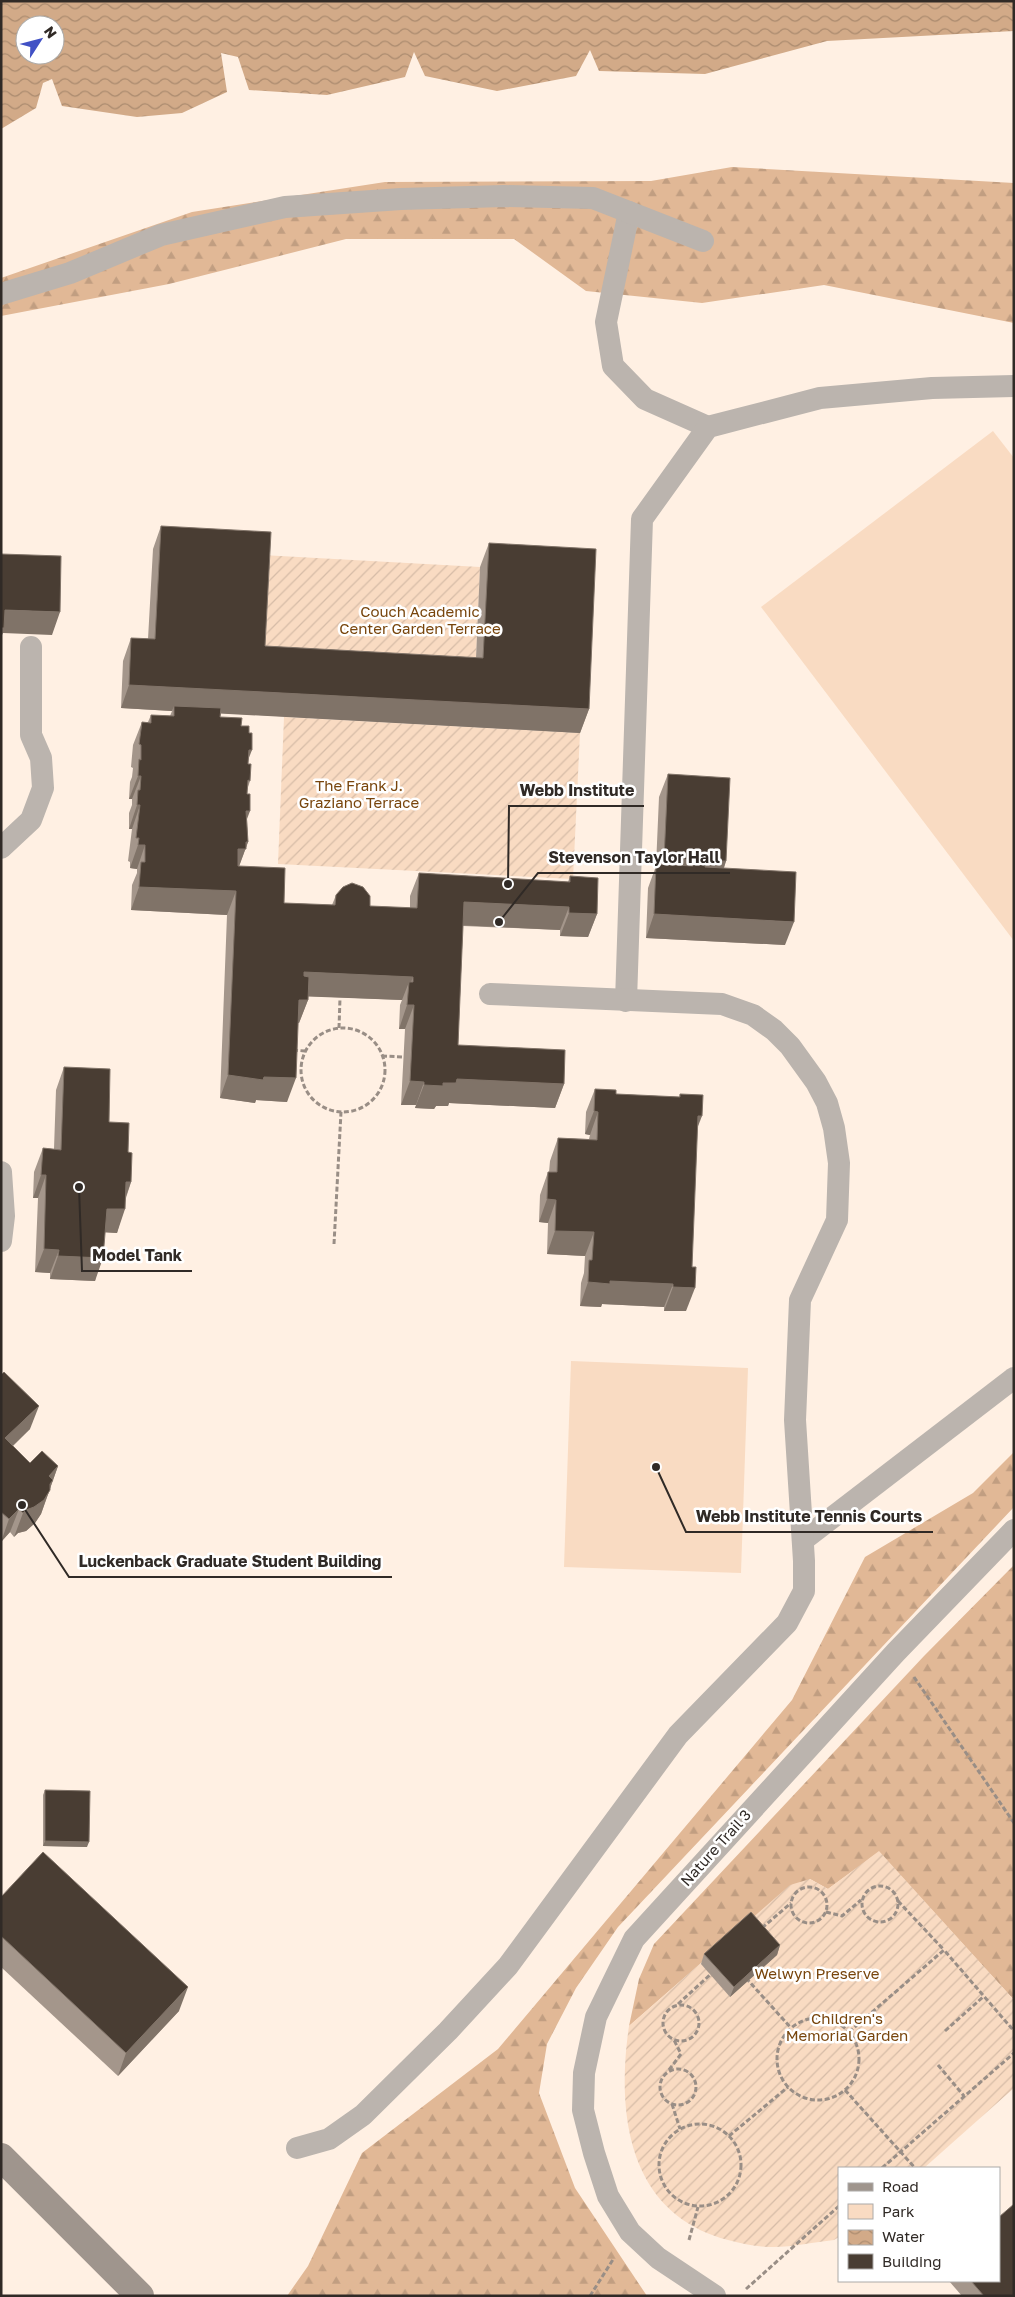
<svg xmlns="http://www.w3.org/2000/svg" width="1015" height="2297" font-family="'Golos Text',sans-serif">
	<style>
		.green { fill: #f9dbc2 }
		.forest { fill: url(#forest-firs) }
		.garden { fill: url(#garden-furrows) }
		.water { fill: url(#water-waves); fill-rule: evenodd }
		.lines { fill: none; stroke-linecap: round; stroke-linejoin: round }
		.path { stroke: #998e86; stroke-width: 3; stroke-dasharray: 5 2.5; stroke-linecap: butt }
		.lane { stroke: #bbb4ae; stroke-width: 22 }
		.secondary { stroke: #9f958d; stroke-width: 28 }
		.wall { fill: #a4968b }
		.shaded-wall { fill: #807368 }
		.building { fill: #493d33; stroke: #807368 }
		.labels { text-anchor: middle; stroke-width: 5; stroke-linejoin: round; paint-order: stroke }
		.park-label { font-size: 15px; fill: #78450c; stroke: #fff }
		.street-label { font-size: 15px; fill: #302a26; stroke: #fff }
		.leader { fill: none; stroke: #302a26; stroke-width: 2 }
		.callout-dot { fill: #302a26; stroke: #fff; stroke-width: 2 }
		.callout-label { font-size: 16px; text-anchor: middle; font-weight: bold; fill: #302a26; stroke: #fff; stroke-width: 5; stroke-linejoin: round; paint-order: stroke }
	</style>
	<defs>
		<pattern id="forest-firs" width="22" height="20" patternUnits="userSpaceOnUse" patternTransform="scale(1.25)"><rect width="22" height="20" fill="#e1b896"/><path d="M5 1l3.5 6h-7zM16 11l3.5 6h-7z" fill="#c19e81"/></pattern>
		<pattern id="garden-furrows" width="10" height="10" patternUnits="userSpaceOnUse" patternTransform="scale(1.25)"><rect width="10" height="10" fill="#f9dbc2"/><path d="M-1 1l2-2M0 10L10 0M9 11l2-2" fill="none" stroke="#d6bca7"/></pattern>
		<pattern id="water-waves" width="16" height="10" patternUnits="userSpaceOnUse" patternTransform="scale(1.25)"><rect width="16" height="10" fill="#d2aa88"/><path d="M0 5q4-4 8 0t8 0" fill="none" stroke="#ab8b6f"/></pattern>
	</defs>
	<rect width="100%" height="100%" fill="#fff0e3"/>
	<g class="green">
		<polygon points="993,431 1014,458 1014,941 761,607"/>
		<polygon points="571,1361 748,1368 741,1573 564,1567"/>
	</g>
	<g class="forest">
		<polygon points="732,167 1014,183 1014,323 824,285 702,303 586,291 514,239 346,239 169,284 1,316 1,278 192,212 385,182 651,181"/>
		<polygon points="1014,1452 1014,1507 618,1927 576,1988 547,2044 539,2093 575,2188 647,2296 287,2296 308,2266 362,2153 498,2049 792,1700 865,1557 973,1493"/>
		<polygon points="1014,1565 1014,2000 879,1852 828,1889 810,1879 748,1922 629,2026 639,1979 654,1944 924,1656"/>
	</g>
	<g class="garden">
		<polygon points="262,555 480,567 475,681 257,669"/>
		<polygon points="284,717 580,733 573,879 278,864"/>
		<path d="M879,1851L1014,2000V2088L924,2168H839V2237L834,2240C814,2242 794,2247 773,2247C758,2247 743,2244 728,2240C628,2214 616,2114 629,2026L790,1885L810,1879L828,1889Z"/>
	</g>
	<path class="water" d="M1,1H1014V31L827,41L705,74L599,71L590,50L576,76L497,91L425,76L414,52L405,77L327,95L249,90L238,57L221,53L227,92L182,113L137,117L62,106L52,79L43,83L36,108L1,129ZM25,25H55V55H25Z"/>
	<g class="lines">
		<g class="path">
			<polyline points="339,1028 340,998"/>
			<circle cx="343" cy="1070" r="42"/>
			<polyline points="293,1050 305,1051"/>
			<polyline points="382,1056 404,1057"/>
			<polyline points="334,1244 341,1112"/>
			<polyline points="914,1677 1014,1823"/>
			<circle cx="880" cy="1904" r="18"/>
			<circle cx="809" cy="1905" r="18"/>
			<polyline points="898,1901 944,1950"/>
			<polyline points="826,1912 842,1916 861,1900"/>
			<polyline points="762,1928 791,1903"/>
			<polyline points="746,1978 791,2028"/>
			<polyline points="678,2004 712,1973"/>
			<circle cx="681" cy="2023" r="18"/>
			<circle cx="818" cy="2059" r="41"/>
			<polyline points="945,2031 983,1997"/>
			<polyline points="849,2032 944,1950 1014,2031"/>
			<polyline points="938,2065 964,2096"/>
			<circle cx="678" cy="2087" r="18"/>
			<polyline points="669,2070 681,2054 674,2040"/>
			<polyline points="845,2090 915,2168"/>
			<polyline points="672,2104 680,2129"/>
			<circle cx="700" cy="2165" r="41"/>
			<polyline points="729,2136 788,2087"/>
			<polyline points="882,2168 1014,2053"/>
			<polyline points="689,2240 698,2207"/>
			<polyline points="746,2289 839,2206"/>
			<polyline points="590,2296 614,2258"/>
		</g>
		<g class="lane">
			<polyline points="629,212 606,322 613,366 645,399 708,427"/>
			<polyline points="1,294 70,273 161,235 285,207 401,199 504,196 593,198 703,241"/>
			<polyline points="1,848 31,820 43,788 41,758 31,735 31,647"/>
			<polyline points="626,1001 642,519 708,427 820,398 932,388 1014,386"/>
			<polyline points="1,1172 4,1216 1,1241"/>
			<polyline points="803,1540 1014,1378"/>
			<polyline points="297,2148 329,2139 363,2115 448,2031 508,1966 678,1735 787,1623 804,1591 804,1561 795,1420 800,1300 837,1220 839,1163 834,1128 827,1103 816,1082 790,1046 774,1030 753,1015 722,1004 490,994"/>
			<polyline points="715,2296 658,2258 630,2232 608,2196 594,2153 583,2110 584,2073 596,2017 634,1939 896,1652 1014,1530"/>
		</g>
		<polyline class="secondary" points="1,2157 140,2296"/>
	</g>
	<g class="wall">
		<polygon points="161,526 265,646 476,658 480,567 489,543 589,709 580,733 221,713 220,717 241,726 248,760 248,764 250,781 247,790 247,819 248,842 239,866 284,903 332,905 336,895 370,906 410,908 410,896 419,873 568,882 570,876 597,914 588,937 560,936 560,930 463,926 458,1045 564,1084 555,1108 449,1103 448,1106 436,1106 434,1109 415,1108 416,1105 401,1105 405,1029 399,1029 400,1005 402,1000 308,996 308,1000 299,1023 298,1023 287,1102 256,1100 255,1103 220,1098 227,915 131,910 132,885 137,873 137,869 130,868 130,862 128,861 132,829 129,829 129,813 132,805 132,799 129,799 130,782 132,777 133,768 131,767 133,745 142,722 148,722 151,715 170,716 172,711 121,708 123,661 131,638 148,639 153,549"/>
		<polygon points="668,774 726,861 724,868 785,945 646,938 648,888 656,866 659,797"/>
		<polygon points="64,1067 109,1122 128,1152 131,1182 126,1198 117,1233 105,1232 95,1281 50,1279 50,1273 35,1272 38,1198 33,1198 34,1172 43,1148 54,1149 56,1090"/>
		<polygon points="595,1089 616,1094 679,1097 680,1094 697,1128 686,1311 664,1311 664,1307 602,1304 601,1307 580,1306 581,1283 584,1273 585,1256 547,1254 548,1223 539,1222 540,1195 548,1172 549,1172 550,1161 558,1138 589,1139 590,1135 585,1134 586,1112"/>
		<polygon points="1,1375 30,1429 13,1446 30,1463 58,1466 41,1514 35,1523 26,1531 18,1533 14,1537 10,1532 1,1542"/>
		<polygon points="45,1790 87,1847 43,1846 43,1795"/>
		<polygon points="1,1897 179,2011 118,2076 1,1967"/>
		<polygon points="780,1945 777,1955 730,1997 701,1964 704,1954"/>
		<polygon points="949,2281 999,2281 1014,2296 962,2296"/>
	</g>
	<g class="shaded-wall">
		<polygon points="5,610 60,612 52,635 3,633 1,637 1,620"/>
		<polygon points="129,685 589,709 580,733 174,711 174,706 172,711 121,708"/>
		<polygon points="249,750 252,750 243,773"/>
		<polygon points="138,776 141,776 132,799 129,799"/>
		<polygon points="137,805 140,805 132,829 129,829"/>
		<polygon points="246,811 250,811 241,835"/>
		<polygon points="246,842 248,842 237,872 238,849"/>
		<polygon points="138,845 145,845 137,869 130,868"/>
		<polygon points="664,859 693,860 685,884 655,882"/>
		<polygon points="706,861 726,861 718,885 697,884"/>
		<polygon points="139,887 236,891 227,915 131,910"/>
		<polygon points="464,902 569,907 560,930 455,925"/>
		<polygon points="569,913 597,914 588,937 560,936"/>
		<polygon points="654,914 794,922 785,945 646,938"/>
		<polygon points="304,972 413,977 408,991 409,982 402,1000 295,996"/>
		<polygon points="299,1000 308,1000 299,1023 290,1023"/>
		<polygon points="407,1005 414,1005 405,1029 399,1029"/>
		<polygon points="228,1075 264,1077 296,1078 287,1102 256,1100 255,1103 220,1098"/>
		<polygon points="457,1079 564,1084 555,1108 449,1103 448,1106 436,1106 434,1109 415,1108 424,1085 443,1083"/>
		<polygon points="410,1081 424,1082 416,1105 401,1105"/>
		<polygon points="594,1111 598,1112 590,1135 585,1134"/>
		<polygon points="698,1116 702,1116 693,1139"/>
		<polygon points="41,1175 46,1175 38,1198 33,1198"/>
		<polygon points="126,1182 131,1182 123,1205"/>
		<polygon points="547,1199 556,1200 548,1223 539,1222"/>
		<polygon points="107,1209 125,1209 117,1233 98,1232"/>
		<polygon points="555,1231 594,1232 585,1256 547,1254"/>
		<polygon points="44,1249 59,1250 50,1273 35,1272"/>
		<polygon points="58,1256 103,1258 95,1281 50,1279"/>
		<polygon points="610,1281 673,1284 664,1307 602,1304 601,1307 580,1306 588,1282"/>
		<polygon points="673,1287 695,1288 686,1311 664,1311"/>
		<polygon points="39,1406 30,1429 1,1457 5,1438"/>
		<polygon points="58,1466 41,1514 35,1523 26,1531 18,1533 14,1537 23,1513 26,1510 49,1476"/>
		<polygon points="19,1509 10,1532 1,1542 9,1519"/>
		<polygon points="45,1841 89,1842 87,1847 43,1846"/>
		<polygon points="780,1945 777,1955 730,1997 734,1987"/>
		<polygon points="188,1987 179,2011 118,2076 126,2053"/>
	</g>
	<g class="building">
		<polygon points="161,526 271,532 265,646 483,658 489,543 596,549 589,709 129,685 131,638 155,639"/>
		<polygon points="1,554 61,556 60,612 5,610 4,628 1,628"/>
		<polygon points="174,706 221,708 220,717 242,718 241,726 249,726 249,733 252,733 252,750 249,750 248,764 251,764 250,781 248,780 247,794 250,794 250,811 246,811 248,842 246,842 246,849 238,849 238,866 285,868 284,903 335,905 336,895 343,887 352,883 363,887 370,896 370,906 417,908 419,873 570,882 570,876 598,878 597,914 569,913 569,907 464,902 458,1045 565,1050 564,1084 457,1079 456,1083 443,1083 443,1086 424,1085 424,1082 410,1081 414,1005 407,1005 409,982 413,982 413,977 304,972 304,976 309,977 308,1000 299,1000 296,1078 264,1077 263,1080 228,1075 236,891 139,887 141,862 145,862 145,845 138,845 139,838 136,838 140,805 137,805 138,790 140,790 141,776 138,776 139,759 141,760 141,745 139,744 142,722 151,723 151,715 174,716"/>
		<polygon points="668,774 730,778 726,861 706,861 705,867 796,872 794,922 654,914 656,864 693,866 693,860 664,859"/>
		<polygon points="64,1067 110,1069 109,1122 129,1123 128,1152 132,1153 131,1182 126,1182 125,1209 107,1209 103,1258 58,1256 59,1250 44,1249 46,1175 41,1175 43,1148 61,1150"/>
		<polygon points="595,1089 616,1090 616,1094 680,1097 680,1094 703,1095 702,1116 698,1116 692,1267 696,1267 695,1288 673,1287 673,1284 610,1281 610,1284 588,1282 589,1260 592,1260 594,1232 555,1231 556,1200 547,1199 548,1172 557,1172 558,1138 597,1140 598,1112 594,1111"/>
		<polygon points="4,1372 39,1406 5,1438 30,1463 42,1451 58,1466 49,1476 53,1480 50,1484 50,1490 44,1500 34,1507 26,1510 23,1513 19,1509 9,1519 1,1512 1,1375"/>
		<polygon points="45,1790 90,1791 89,1842 45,1841"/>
		<polygon points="43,1852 188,1987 126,2053 1,1936 1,1897"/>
		<polygon points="751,1912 780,1945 734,1987 704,1954"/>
		<polygon points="1014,2204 1014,2296 984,2296 971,2281 999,2281 999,2217"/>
	</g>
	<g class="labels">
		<g class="park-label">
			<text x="420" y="617">Couch Academic<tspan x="420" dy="17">Center Garden Terrace</tspan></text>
			<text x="359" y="791">The Frank J.<tspan x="359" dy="17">Graziano Terrace</tspan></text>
			<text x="817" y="1979">Welwyn Preserve</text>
			<text x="847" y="2024">Children's<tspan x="847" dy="17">Memorial Garden</tspan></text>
		</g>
		<g class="street-label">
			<text transform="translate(716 1848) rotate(-48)" y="5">Nature Trail 3</text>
		</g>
	</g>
	<path class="leader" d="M508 884L509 806H644M499 922L538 873H730M79 1187L82 1271H192M656 1467L686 1532H933M22 1505L69 1577H392"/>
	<g class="callout-dot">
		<circle cx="508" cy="884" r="5"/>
		<circle cx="499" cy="922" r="5"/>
		<circle cx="79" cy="1187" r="5"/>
		<circle cx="656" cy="1467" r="5"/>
		<circle cx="22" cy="1505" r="5"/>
	</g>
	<g class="callout-label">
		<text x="577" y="796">Webb Institute</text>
		<text x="634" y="863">Stevenson Taylor Hall</text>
		<text x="137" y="1261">Model Tank</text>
		<text x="809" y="1522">Webb Institute Tennis Courts</text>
		<text x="230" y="1567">Luckenback Graduate Student Building</text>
	</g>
	<rect width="1015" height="2297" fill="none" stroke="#302a26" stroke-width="5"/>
	<rect x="838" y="2167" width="162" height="115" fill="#ffffff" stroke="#acaaa8"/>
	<rect x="848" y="2183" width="25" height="8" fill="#9f958d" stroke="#acaaa8"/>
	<text x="882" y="2192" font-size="15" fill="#302a26">Road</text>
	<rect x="848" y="2204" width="25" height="15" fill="#f9dbc2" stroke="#acaaa8"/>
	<text x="882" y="2217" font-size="15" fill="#302a26">Park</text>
	<rect x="848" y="2230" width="25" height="15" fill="url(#water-waves)" stroke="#acaaa8"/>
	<text x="882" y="2242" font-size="15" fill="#302a26">Water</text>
	<rect x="848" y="2254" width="25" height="15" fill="#493d33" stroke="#acaaa8"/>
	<text x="882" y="2267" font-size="15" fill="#302a26">Building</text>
	<g transform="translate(40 40) rotate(54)"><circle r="24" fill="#ffffff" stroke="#acaaa8"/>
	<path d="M0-4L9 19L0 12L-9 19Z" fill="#4151c5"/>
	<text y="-8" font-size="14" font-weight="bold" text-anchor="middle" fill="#302a26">N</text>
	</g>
</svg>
